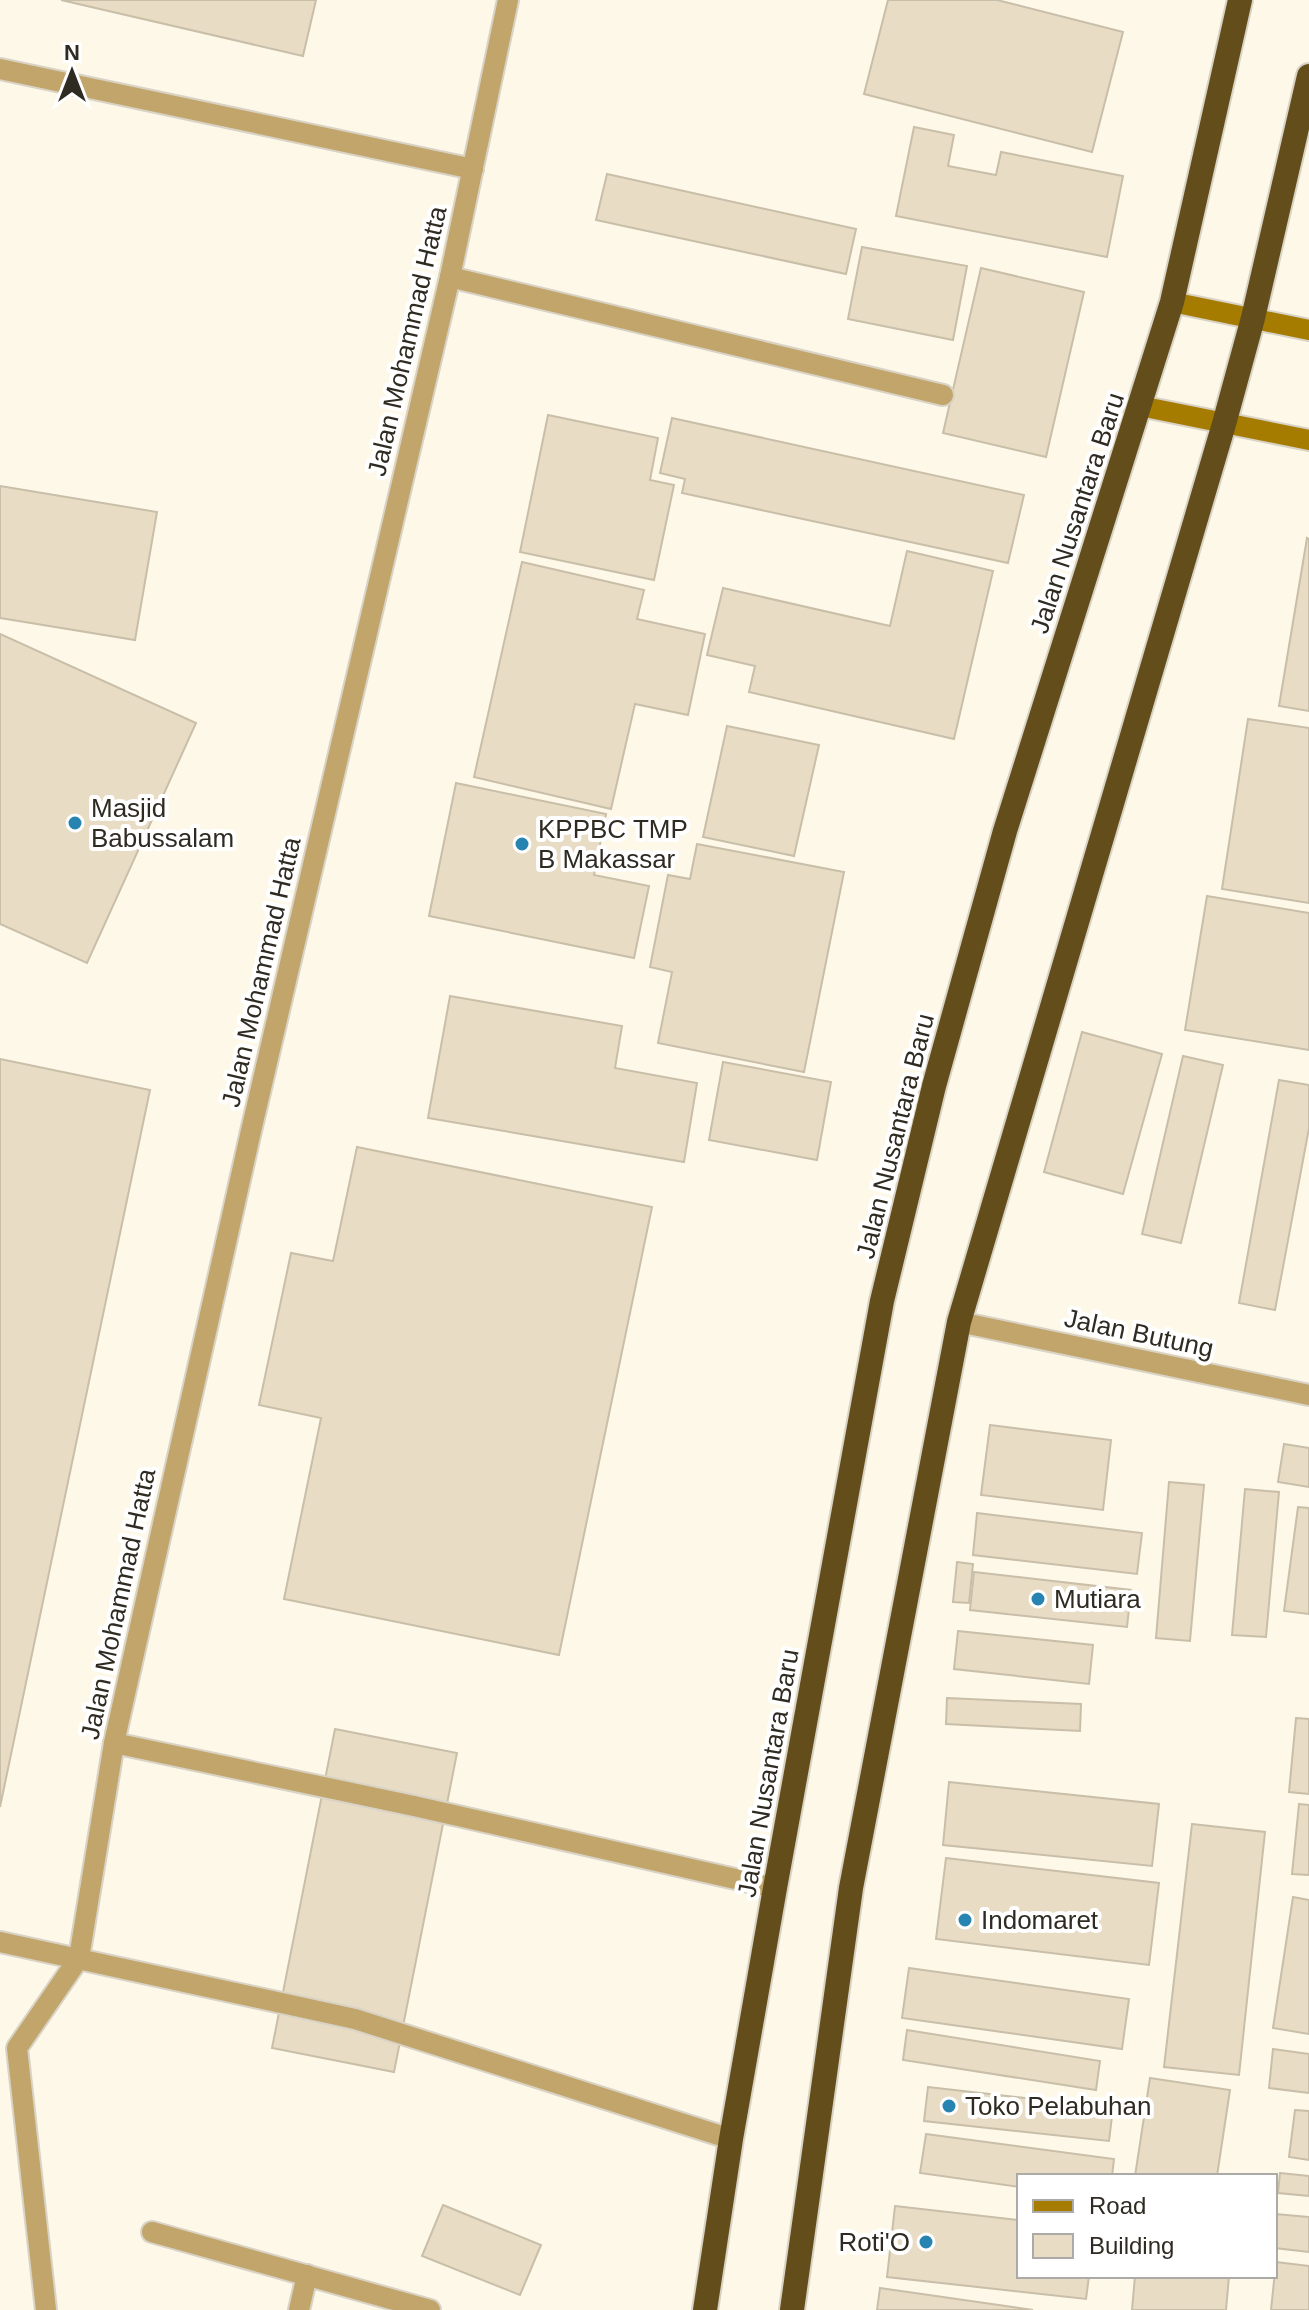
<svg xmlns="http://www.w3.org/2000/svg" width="1309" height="2310" font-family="Helvetica,sans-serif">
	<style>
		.building { fill: #e8dcc5; stroke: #c9bea8; stroke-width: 2 }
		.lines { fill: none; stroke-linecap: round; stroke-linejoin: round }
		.lane-casing { stroke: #d9d3c5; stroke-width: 24 }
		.street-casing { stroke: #d9d3c5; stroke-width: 24 }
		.secondary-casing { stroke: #d9d3c5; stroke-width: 24 }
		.highway-casing { stroke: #d9d3c5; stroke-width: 28 }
		.lane { stroke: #c1a56b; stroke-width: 20 }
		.street { stroke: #c1a56b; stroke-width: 20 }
		.secondary { stroke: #a57b00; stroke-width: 20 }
		.highway { stroke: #634d1a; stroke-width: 24 }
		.poi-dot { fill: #2783b0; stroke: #fff; stroke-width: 3 }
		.labels { text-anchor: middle; stroke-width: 8; stroke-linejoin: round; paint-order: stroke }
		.street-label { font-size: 26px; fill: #2f2b22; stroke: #fff }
		.poi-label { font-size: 26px; fill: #2f2b22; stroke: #fff; text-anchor: start }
	</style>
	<rect width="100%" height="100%" fill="#fef8e9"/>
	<g class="building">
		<polygon points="61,0 316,0 303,56"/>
		<polygon points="888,0 997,0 1123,32 1092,152 864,94"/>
		<polygon points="914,127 954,135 948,166 996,175 1001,152 1123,176 1107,257 896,216"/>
		<polygon points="607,174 856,229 846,274 596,220"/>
		<polygon points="862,247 967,266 953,340 848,319"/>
		<polygon points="981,268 1084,292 1046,457 943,433"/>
		<polygon points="548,415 658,438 650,480 674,485 654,580 520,552"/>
		<polygon points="672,418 1024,495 1008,563 682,493 685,479 660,473"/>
		<polygon points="0,486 157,512 135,640 0,618"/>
		<polygon points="1307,538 1309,539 1309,711 1279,706"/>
		<polygon points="907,551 993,571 954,739 749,692 755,666 707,655 723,588 890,626"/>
		<polygon points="522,562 644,590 637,619 705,634 688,715 635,704 611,809 474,777"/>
		<polygon points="0,634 196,723 87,963 0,924"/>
		<polygon points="1248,719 1309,728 1309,903 1222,889"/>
		<polygon points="727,726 819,745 794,856 703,837"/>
		<polygon points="456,783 606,814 594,875 649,886 634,958 429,916"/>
		<polygon points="697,844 844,872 804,1072 658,1043 672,972 650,967 668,875 690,879"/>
		<polygon points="1207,896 1309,913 1309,1050 1185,1030"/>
		<polygon points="450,996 622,1026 615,1068 697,1083 684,1162 428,1118"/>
		<polygon points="1082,1032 1162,1054 1123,1194 1044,1172"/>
		<polygon points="1183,1056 1223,1065 1181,1243 1142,1234"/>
		<polygon points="0,1059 150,1090 0,1807"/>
		<polygon points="723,1062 831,1082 817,1160 709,1140"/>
		<polygon points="1279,1080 1309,1085 1309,1128 1275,1310 1239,1303"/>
		<polygon points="357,1147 652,1207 559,1655 284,1599 321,1418 259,1405 291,1253 333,1261"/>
		<polygon points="990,1425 1111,1440 1103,1510 981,1495"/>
		<polygon points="1284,1444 1309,1448 1309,1487 1278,1482"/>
		<polygon points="1169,1482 1204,1485 1190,1641 1156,1638"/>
		<polygon points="1245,1489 1279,1492 1266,1637 1232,1635"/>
		<polygon points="1298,1507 1309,1508 1309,1614 1284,1611"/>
		<polygon points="977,1513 1142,1533 1137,1574 973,1555"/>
		<polygon points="957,1562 973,1564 969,1603 953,1602"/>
		<polygon points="974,1572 1131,1590 1127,1627 970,1610"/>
		<polygon points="958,1631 1093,1645 1089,1684 954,1669"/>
		<polygon points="947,1698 1081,1704 1080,1731 946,1724"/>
		<polygon points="1296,1718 1309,1719 1309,1794 1289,1792"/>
		<polygon points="335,1729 457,1753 394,2072 272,2048"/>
		<polygon points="949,1782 1159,1804 1152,1866 943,1845"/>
		<polygon points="1299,1804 1309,1805 1309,1875 1292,1874"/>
		<polygon points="1192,1824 1265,1832 1239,2075 1164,2067"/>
		<polygon points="946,1858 1159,1883 1149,1965 936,1939"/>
		<polygon points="1293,1897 1309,1900 1309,2034 1273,2028"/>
		<polygon points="909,1968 1129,1999 1122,2049 902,2018"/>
		<polygon points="907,2030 1100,2061 1096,2090 903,2060"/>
		<polygon points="1273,2049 1309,2054 1309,2093 1269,2088"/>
		<polygon points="1150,2078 1230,2090 1217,2176 1135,2176"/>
		<polygon points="928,2087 1113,2108 1109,2141 924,2121"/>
		<polygon points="1295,2110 1309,2111 1309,2160 1289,2157"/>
		<polygon points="926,2134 1114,2159 1112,2176 1019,2176 1019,2187 920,2173"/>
		<polygon points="1280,2173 1309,2176 1309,2196 1278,2193"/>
		<polygon points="443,2205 541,2245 520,2295 422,2256"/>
		<polygon points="895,2206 1019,2220 1019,2276 1089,2276 1086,2299 887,2277"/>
		<polygon points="1275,2214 1309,2217 1309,2252 1275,2248"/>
		<polygon points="1276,2262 1309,2266 1309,2310 1271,2310"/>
		<polygon points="1135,2276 1229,2276 1226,2310 1132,2310"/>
		<polygon points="880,2288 1033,2310 877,2310"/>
	</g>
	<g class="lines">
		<g class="lane-casing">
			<g id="lane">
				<polyline points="0,69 473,169"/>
				<polyline points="450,277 943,395"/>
				<polyline points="114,1743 414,1806 775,1888"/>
				<polyline points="0,1942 355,2019 731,2139"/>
				<polyline points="152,2232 430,2310"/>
				<polyline points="46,2310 17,2048 79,1958 114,1743 251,1131 450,277 508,0"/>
				<polyline points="299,2310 307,2275"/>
			</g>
		</g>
		<g class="street-casing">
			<polyline id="street" points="959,1322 1309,1395"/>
		</g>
		<g class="secondary-casing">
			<g id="secondary">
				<polyline points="1172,302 1309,330"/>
				<polyline points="1140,406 1309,440"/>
			</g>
		</g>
		<g class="highway-casing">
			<g id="highway">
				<polyline points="705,2310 731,2139 775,1888 882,1301 934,1086 1005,831 1172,302 1240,0"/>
				<polyline points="792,2310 851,1888 959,1322 1224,424 1253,318 1309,76"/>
			</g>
		</g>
		<use href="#lane" class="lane"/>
		<use href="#street" class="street"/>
		<use href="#secondary" class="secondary"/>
		<use href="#highway" class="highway"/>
	</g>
	<g class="poi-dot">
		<circle cx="75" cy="823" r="8"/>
		<circle cx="522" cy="844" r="8"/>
		<circle cx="1038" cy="1599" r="8"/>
		<circle cx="965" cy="1920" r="8"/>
		<circle cx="949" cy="2106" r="8"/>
		<circle cx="926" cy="2242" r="8"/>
	</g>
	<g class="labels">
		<g class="street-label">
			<text transform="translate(407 341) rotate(-77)" y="9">Jalan Mohammad Hatta</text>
			<text transform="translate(1077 513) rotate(-72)" y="9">Jalan Nusantara Baru</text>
			<text transform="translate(261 972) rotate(-77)" y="9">Jalan Mohammad Hatta</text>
			<text transform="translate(895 1136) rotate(-76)" y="9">Jalan Nusantara Baru</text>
			<text transform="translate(1139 1333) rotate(12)" y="9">Jalan Butung</text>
			<text transform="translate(118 1604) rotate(-78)" y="9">Jalan Mohammad Hatta</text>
			<text transform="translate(768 1773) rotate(-80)" y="9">Jalan Nusantara Baru</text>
		</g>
		<g class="poi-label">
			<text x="91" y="817">Masjid<tspan x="91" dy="30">Babussalam</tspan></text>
			<text x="538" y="838">KPPBC TMP<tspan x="538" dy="30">B Makassar</tspan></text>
			<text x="1054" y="1608">Mutiara</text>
			<text x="981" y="1929">Indomaret</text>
			<text x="965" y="2115">Toko Pelabuhan</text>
			<text x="910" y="2251" text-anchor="end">Roti'O</text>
		</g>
	</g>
	<rect x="1017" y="2174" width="260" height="104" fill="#ffffff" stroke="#acaaa7" stroke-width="2"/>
	<rect x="1033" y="2200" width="40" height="12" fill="#a57b00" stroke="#acaaa7" stroke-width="2"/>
	<text x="1089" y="2214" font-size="24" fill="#2f2b22">Road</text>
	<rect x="1033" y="2234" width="40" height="24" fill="#e8dcc5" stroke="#acaaa7" stroke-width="2"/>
	<text x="1089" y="2254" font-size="24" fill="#2f2b22">Building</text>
	<g transform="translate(72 72)" stroke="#ffffff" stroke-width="6" paint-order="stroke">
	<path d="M0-6L14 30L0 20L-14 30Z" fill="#2f2b22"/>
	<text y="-12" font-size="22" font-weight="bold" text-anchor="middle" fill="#2f2b22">N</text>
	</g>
</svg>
